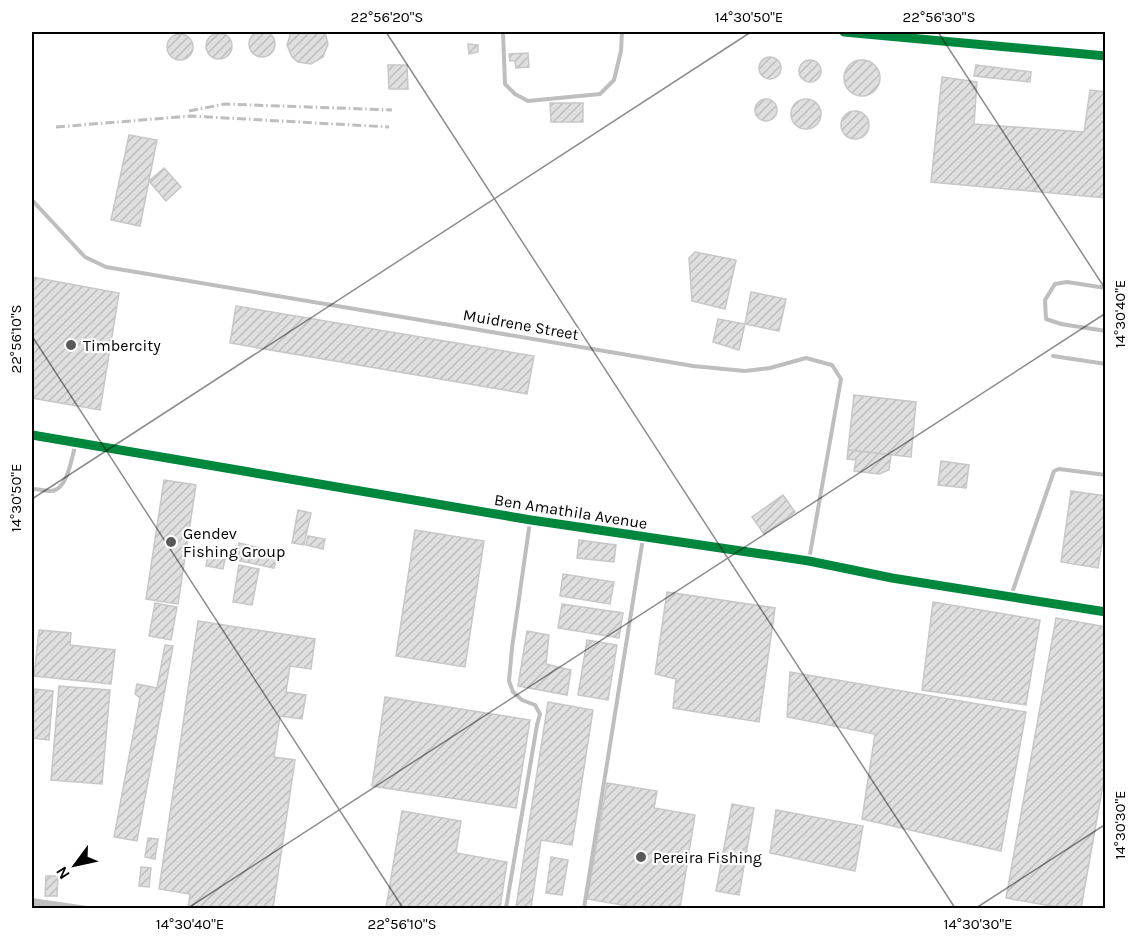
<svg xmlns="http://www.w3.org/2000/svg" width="1137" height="940" font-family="Karla,sans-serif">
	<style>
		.water { fill: url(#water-ripples) }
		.building { fill: url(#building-hatch); stroke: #c7c7c7; stroke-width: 1.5 }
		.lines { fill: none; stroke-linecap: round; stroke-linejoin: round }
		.lane { stroke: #bebebe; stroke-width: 4 }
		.street { stroke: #bebebe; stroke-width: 8 }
		.rail { stroke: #bebebe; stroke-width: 3; stroke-dasharray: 9 3 1.5 3; stroke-linecap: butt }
		.cycleway-casing { stroke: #fff; stroke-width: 13 }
		.cycleway { stroke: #00873e; stroke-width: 9 }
		.ticks { fill: none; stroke: #000; stroke-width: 1.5; stroke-opacity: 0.45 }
		.poi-dot { fill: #595959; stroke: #fff; stroke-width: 2 }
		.labels { text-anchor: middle; stroke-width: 4.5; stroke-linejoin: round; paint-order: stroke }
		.street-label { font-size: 16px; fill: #000; stroke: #fff }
		.poi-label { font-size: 16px; fill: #000; stroke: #fff; text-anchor: start }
		.neatline { fill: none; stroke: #000; stroke-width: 2 }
		.ticks-label { font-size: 15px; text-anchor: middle; fill: #000 }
	</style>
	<defs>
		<pattern id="water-ripples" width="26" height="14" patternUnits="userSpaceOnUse" patternTransform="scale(1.5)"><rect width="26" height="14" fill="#bfbfbf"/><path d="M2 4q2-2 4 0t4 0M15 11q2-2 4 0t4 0" fill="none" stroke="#a2a2a2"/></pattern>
		<pattern id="building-hatch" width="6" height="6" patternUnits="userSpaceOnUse" patternTransform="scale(1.5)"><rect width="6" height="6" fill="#dfdfdf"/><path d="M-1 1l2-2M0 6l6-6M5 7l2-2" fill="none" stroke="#bebebe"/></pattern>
	</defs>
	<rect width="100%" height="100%" fill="#fff"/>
	<polygon class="water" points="32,898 101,908 32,908"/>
	<g class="building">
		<circle cx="262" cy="44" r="13"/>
		<polygon points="291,32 325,32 328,44 323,57 311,64 298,62 292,57 287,45"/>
		<circle cx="219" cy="46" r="13"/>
		<circle cx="180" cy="47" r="13"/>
		<polygon points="468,44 478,45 478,52 469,54"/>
		<polygon points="528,53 529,67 516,68 515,61 510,61 509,54"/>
		<circle cx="770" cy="68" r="11"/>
		<circle cx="810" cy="71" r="11"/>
		<circle cx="862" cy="78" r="18"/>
		<polygon points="388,65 407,65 408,89 389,89"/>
		<polygon points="976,65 1031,72 1030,82 974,76"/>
		<polygon points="942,77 977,82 974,124 1084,132 1090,90 1106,92 1106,198 931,182"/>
		<circle cx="806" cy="114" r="15"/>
		<circle cx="766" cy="110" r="11"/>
		<polygon points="550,103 583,103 583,122 551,122"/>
		<circle cx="855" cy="125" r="14"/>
		<polygon points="129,135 157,140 140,226 111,220"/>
		<polygon points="164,168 181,187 166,201 149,181"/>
		<polygon points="695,252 736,260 725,309 692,301 689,258"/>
		<polygon points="32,277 119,293 100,410 32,398"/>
		<polygon points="751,292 786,299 779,331 745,324"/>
		<polygon points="236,306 534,356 527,394 230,343"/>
		<polygon points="718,319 745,324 739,350 713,342"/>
		<polygon points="854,395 916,402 911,457 848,450"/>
		<polygon points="848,450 891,455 889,470 879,474 854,471 856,460 847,459"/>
		<polygon points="941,461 969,465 966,488 938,485"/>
		<polygon points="164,480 196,485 178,604 146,599"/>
		<polygon points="1071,491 1106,496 1106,518 1098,568 1061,562"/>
		<polygon points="783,495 795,512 764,534 752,517"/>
		<polygon points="298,510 311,513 304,545 292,543"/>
		<polygon points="415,530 484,541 465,667 396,656"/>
		<polygon points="308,536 325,539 323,549 306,545"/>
		<polygon points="579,540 616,545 614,562 577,558"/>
		<polygon points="239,543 278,552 274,568 236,560"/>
		<polygon points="208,556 225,559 223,569 206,566"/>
		<polygon points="239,565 259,569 252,605 233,602"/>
		<polygon points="563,574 614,582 610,604 560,596"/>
		<polygon points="667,592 775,608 759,722 673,708 676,679 655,674"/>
		<polygon points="933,602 1040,620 1026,705 922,690"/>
		<polygon points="155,603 177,607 171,640 149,636"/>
		<polygon points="562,604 623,613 619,638 558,628"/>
		<polygon points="1056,618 1106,627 1106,768 1081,908 1062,908 1006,898"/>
		<polygon points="198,621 315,639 311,669 290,666 286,692 306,695 302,719 280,716 274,757 295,760 273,908 188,908 190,894 159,889"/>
		<polygon points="39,630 71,633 70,645 115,650 111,684 34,676"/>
		<polygon points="527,631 549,635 546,664 571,670 567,695 518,686"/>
		<polygon points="587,640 617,645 608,700 578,695"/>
		<polygon points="165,645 173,646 137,841 114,837 140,698 135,694 137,684 157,688"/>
		<polygon points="790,672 1026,712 1001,851 862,819 875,734 787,717"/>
		<polygon points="59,686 110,690 102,784 51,780"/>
		<polygon points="35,689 53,691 49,740 32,738"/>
		<polygon points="385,697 530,720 516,808 372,786"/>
		<polygon points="548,702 593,710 572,845 541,840 531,908 522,908 516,907"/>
		<polygon points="607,783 657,791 654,808 695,815 680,908 639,908 587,899"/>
		<polygon points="732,804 754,808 739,895 716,891"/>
		<polygon points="776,810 863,826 855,871 770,853"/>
		<polygon points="402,811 461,821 456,853 507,862 500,908 386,908"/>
		<polygon points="148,838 158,839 155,859 145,857"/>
		<polygon points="551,857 568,860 562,895 546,893"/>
		<polygon points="141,867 151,868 149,887 139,886"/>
		<polygon points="46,876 58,876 57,896 45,896"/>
	</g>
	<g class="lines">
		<g class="lane">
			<polyline points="503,32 505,84 515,94 528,101 600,94 614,80 621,51 622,32"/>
			<polyline points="32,200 85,257 106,267 693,366 745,371 770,368 806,358 832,365 841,379 809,560"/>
			<polyline points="1106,288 1067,282 1055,284 1045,300 1046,319 1061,324 1106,331"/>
			<polyline points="1053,356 1106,364"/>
			<path d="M32,489C38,489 45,491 51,491C68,490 72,456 76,442"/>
			<polyline points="1011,596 1054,471 1059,469 1106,475"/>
			<polyline points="506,908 537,725 540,714 535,705 522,700 513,692 509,681 512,648 530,521"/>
			<polyline points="584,908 643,538"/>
		</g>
		<g class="street">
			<polyline points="844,32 1106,56"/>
			<polyline points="32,435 531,520 809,561 892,578 1106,612"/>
		</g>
		<g class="rail">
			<polyline points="189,111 225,104 392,110"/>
			<polyline points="56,127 191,116 389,127"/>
		</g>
		<g class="cycleway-casing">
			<g id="cycleway">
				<polyline points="844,32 1106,56"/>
				<polyline points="32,435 531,520 809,561 892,578 1106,612"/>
			</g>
		</g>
		<use href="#cycleway" class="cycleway"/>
	</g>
	<path class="ticks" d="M386,32L955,908M938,32L1106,290M32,336L403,908M32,499L751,32M188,908L1106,313M976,908L1106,824"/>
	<g class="poi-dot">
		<circle cx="71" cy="345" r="6"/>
		<circle cx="171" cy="542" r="6"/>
		<circle cx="641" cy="857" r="6"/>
	</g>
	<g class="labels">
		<g class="street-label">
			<text transform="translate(521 324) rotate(10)" y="6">Muidrene Street</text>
			<text transform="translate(571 511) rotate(9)" y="6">Ben Amathila Avenue</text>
		</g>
		<g class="poi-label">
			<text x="83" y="351">Timbercity</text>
			<text x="183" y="539">Gendev<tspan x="183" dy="18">Fishing Group</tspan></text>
			<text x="653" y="863">Pereira Fishing</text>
		</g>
	</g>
	<rect width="1137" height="940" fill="none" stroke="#ffffff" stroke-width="66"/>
	<g transform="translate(75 865) rotate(237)" stroke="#ffffff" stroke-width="4.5" paint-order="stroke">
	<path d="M0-4.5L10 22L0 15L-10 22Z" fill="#000000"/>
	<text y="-9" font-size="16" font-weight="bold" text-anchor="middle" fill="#000000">N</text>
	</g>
	<rect x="33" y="33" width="1071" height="874" class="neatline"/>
	<g class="ticks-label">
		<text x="387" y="22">22°56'20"S</text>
		<text x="749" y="22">14°30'50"E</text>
		<text x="939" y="22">22°56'30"S</text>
		<text transform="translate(1120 314) rotate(-90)" y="5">14°30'40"E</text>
		<text transform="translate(16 339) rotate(-90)" y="5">22°56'10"S</text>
		<text transform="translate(16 498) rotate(-90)" y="5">14°30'50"E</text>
		<text transform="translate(1120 825) rotate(-90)" y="5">14°30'30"E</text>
		<text x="190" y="929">14°30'40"E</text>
		<text x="402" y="929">22°56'10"S</text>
		<text x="978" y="929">14°30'30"E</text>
	</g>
</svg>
